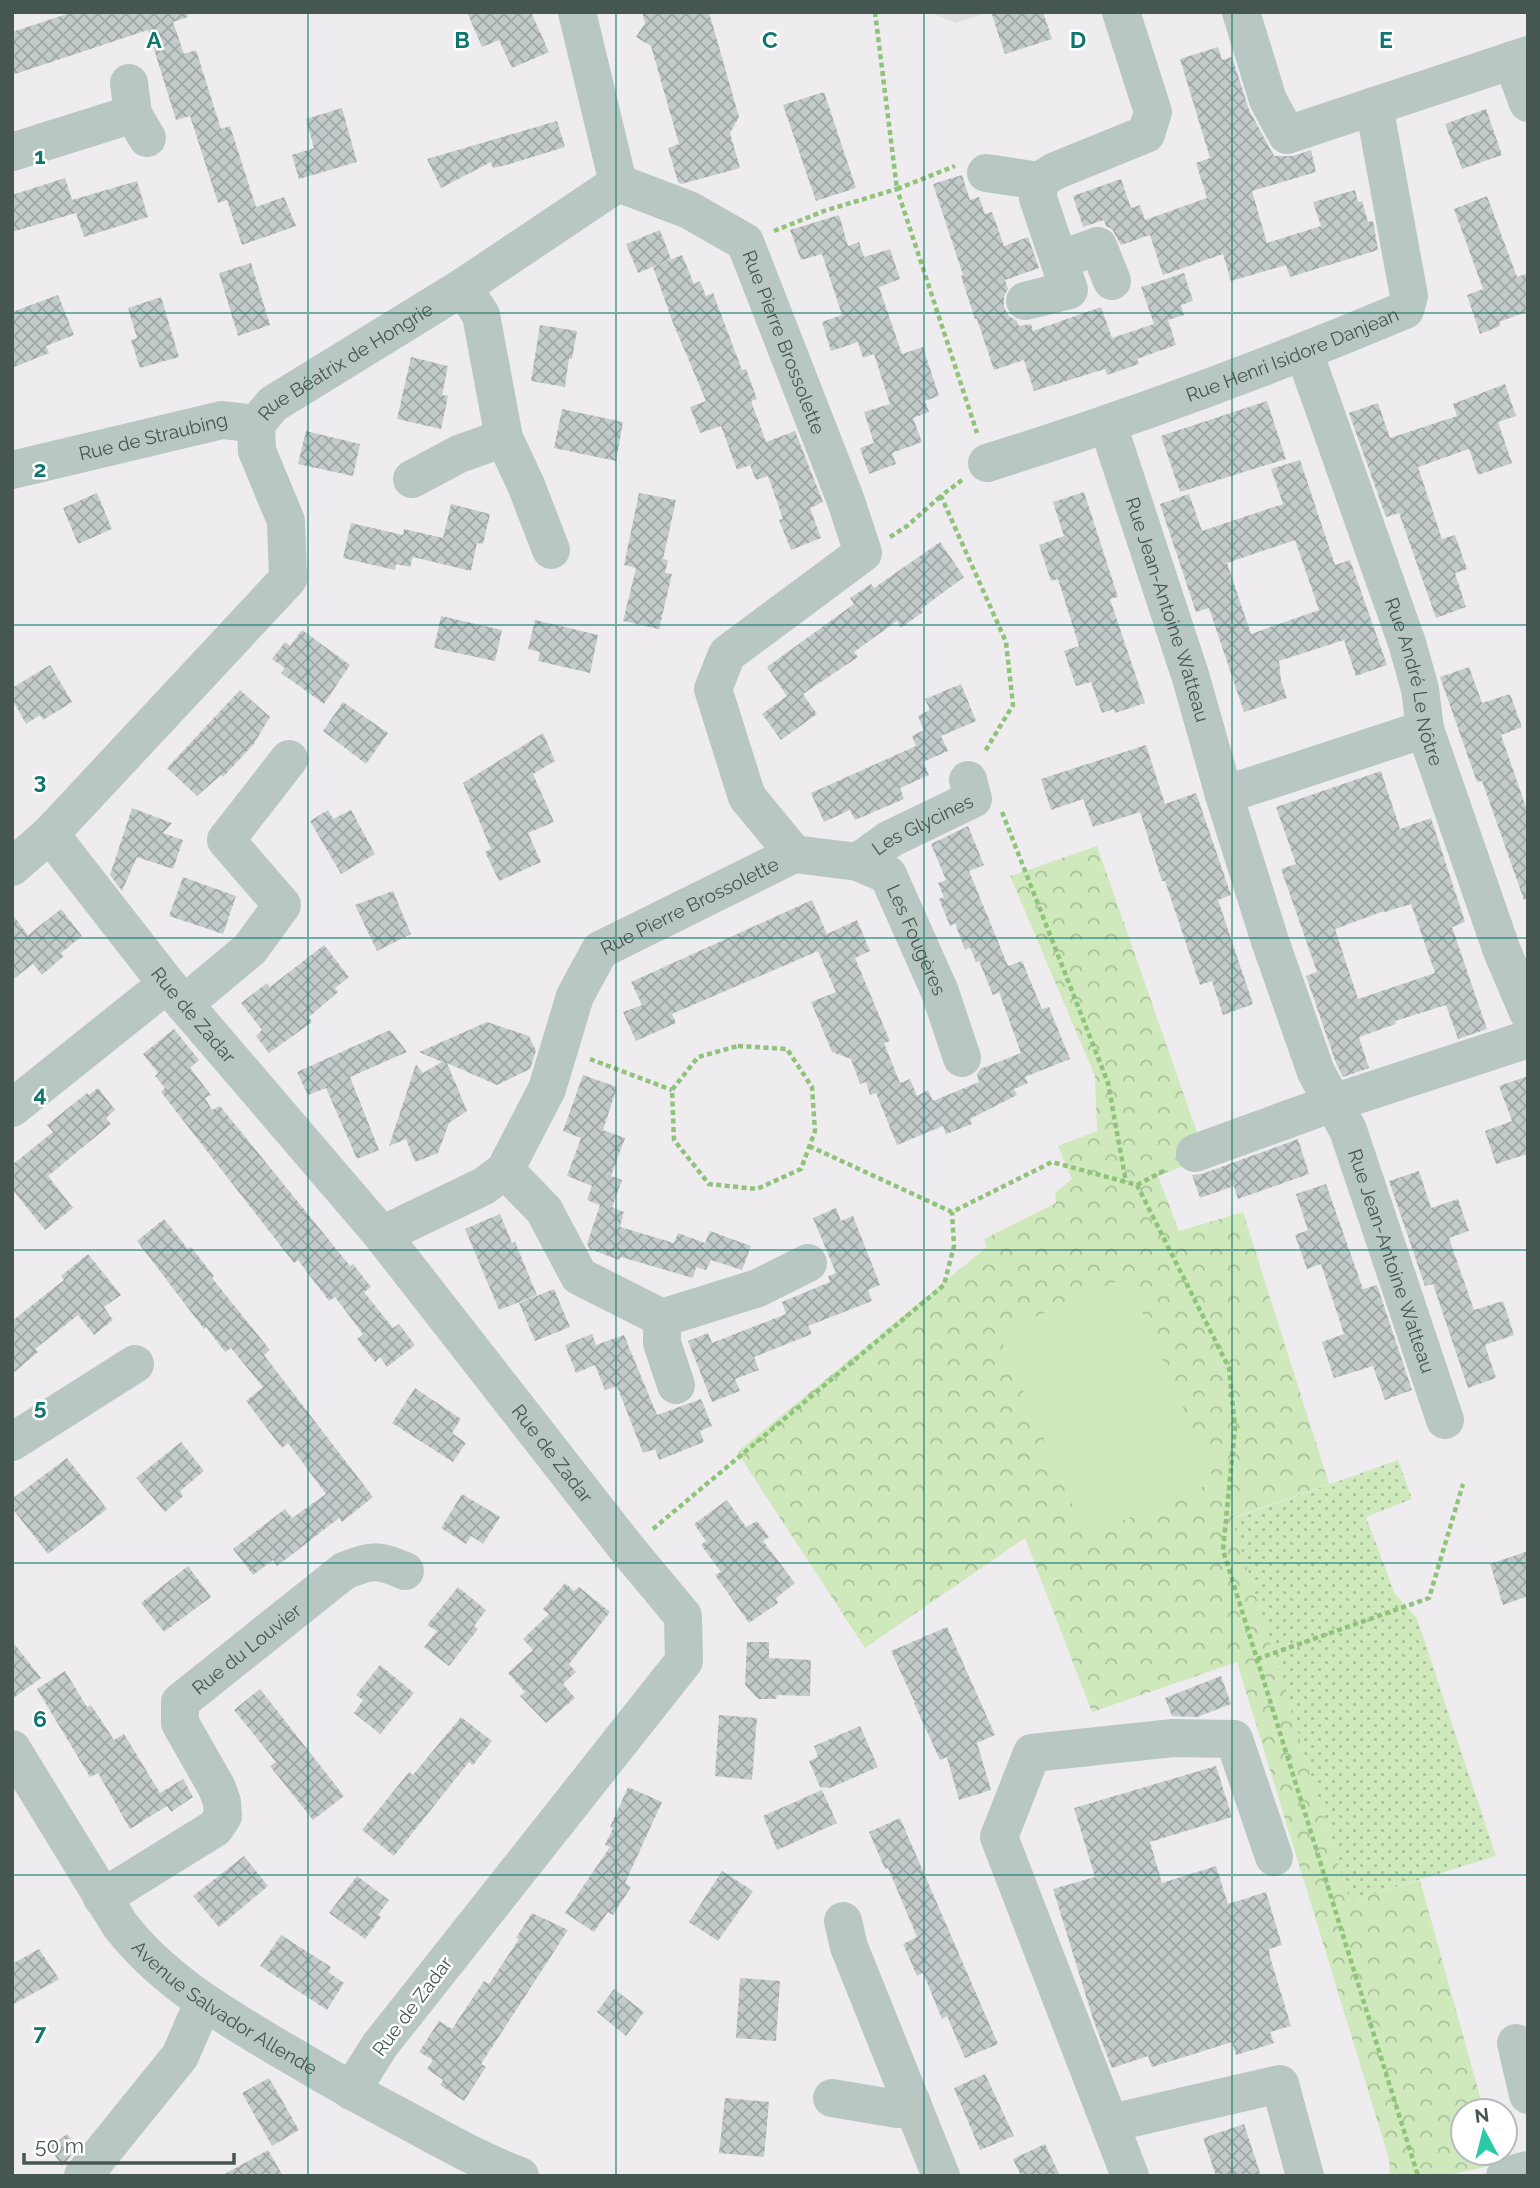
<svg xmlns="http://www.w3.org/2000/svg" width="1540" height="2188" font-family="Raleway,sans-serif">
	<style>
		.education { fill: #dfdddf }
		.park { fill: url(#park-crowns) }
		.garden { fill: url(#garden-dots) }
		.pitch { fill: #cfe9bd }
		.building { fill: url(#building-cross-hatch); fill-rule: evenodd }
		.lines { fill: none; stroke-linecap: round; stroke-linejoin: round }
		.path { stroke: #8ec379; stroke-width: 4.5; stroke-dasharray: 5 3.5; stroke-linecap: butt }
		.minor { stroke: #b8c7c2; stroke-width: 38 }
		.grid { fill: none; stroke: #0f766e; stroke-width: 2; stroke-opacity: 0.55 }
		.labels { text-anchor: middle; stroke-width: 5; stroke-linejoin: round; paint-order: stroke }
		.street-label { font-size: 19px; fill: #465752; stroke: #fff }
		.grid-label { font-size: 23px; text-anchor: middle; font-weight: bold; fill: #0f766e; stroke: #fff; stroke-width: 5; stroke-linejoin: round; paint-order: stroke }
	</style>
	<defs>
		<pattern id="park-crowns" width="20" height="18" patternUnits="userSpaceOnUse" patternTransform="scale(1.75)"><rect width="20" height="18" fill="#cfe9bd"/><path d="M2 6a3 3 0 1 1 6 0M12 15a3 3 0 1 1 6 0" fill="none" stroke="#aac09c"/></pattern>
		<pattern id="garden-dots" width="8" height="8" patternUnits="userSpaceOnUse" patternTransform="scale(1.75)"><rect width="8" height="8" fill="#cfe9bd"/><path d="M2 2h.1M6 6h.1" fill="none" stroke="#aac09c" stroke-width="1.8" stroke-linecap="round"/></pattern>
		<pattern id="building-cross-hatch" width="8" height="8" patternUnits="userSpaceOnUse" patternTransform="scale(1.75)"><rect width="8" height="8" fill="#c3cbca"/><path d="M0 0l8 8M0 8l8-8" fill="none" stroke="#a0a8a7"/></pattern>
	</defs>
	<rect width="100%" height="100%" fill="#eeecee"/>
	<polygon class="education" points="929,12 989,12 956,23"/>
	<polygon class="park" points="1097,846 1198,1135 1186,1165 1158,1176 1179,1231 1243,1212 1329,1484 1232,1518 1350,1901 1420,1880 1484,2111 1463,2111 1463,2153 1495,2153 1498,2164 1445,2176 1390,2176 1389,2159 1237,1662 1092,1712 1025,1538 865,1648 737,1452 987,1247 984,1239 1056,1203 1055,1193 1072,1179 1058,1146 1097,1131 1095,1076 1010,876"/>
	<polygon class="garden" points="1398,1460 1412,1499 1366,1517 1395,1594 1417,1618 1496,1856 1350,1901 1232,1519"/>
	<polygon class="pitch" points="1127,1277 1215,1482 1086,1536 998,1333"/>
	<g class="building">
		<polygon points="73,12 187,12 188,17 173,22 184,54 196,50 221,129 230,126 256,207 284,197 296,226 242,245 227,200 218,203 190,116 176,120 148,30 12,75 12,32"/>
		<polygon points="467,12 531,12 549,52 512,68 499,40 482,47"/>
		<polygon points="642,12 709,12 739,117 730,133 740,168 681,184 678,182 668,148 679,144 651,46 636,37 645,23"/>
		<polygon points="991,12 1043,12 1052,39 1005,54"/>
		<polygon points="1218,47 1222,60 1232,57 1249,110 1274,156 1293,156 1311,150 1316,172 1252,191 1267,243 1321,226 1313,202 1355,190 1358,202 1362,201 1368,222 1373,221 1378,250 1290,277 1286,265 1231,281 1223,254 1163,275 1150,235 1121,245 1112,229 1106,226 1104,220 1083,227 1073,196 1121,179 1131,208 1140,205 1145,220 1207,198 1196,163 1210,158 1180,59"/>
		<polygon points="824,92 856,188 816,201 783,105"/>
		<polygon points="342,108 357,162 299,179 292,155 314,148 306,119"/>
		<polygon points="1486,109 1502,155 1462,169 1445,124"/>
		<polygon points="557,121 565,147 506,165 493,168 491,162 441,188 427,159"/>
		<polygon points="962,175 970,200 979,197 985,214 992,212 1004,246 1028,237 1039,268 1005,280 1008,289 1004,296 1004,307 1009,316 1017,321 1019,326 1031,324 1033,331 1101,307 1112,338 1154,324 1141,287 1184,273 1193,301 1181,305 1184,315 1168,320 1176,345 1137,359 1139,364 1107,375 1105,369 1034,391 1024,360 994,370 977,319 975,319 961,276 963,275 933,184"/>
		<polygon points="65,178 72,200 137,181 148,217 84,237 76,213 12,232 12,195"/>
		<polygon points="1487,196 1517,277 1528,273 1528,311 1499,322 1500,326 1480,334 1467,295 1483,289 1454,209"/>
		<polygon points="839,215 848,246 859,242 864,257 890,249 900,279 879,287 902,354 923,347 939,396 925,401 929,412 913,418 922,442 892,453 896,464 869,474 860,448 874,443 864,412 890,404 874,354 863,358 858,342 831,351 822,322 842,315 822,254 801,260 790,230"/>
		<polygon points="660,230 671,259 638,273 626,244"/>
		<polygon points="682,255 694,284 700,281 706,296 713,293 742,370 746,369 757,399 751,401 766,442 795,431 823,502 810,508 821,538 791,550 779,520 783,519 768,476 756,480 750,465 737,470 721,426 700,433 690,407 706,401 673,323 653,267"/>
		<polygon points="251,263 270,325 238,336 219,273"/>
		<polygon points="58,295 74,335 46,346 49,353 12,368 12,312"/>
		<polygon points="161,297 179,357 140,368 131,340 137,338 128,308"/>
		<polygon points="540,325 577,331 572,359 569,358 565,387 531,381"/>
		<polygon points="411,357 448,366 442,395 448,396 441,429 397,419"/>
		<polygon points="1505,384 1516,416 1498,422 1512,463 1478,475 1469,449 1418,467 1442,539 1455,535 1467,569 1455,573 1466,607 1436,618 1399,513 1386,517 1349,413 1378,403 1390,438 1457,416 1453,404"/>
		<polygon points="1267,401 1286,459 1180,492 1161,436"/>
		<polygon points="562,409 623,422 616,461 554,448"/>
		<polygon points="306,431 360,444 353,476 298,464"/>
		<path d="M1300,460L1335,565L1350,560L1387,665L1356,676L1344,640L1279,661L1281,681L1287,698L1244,712L1209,608L1196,612L1160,504L1189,494L1202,531L1283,504L1271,469ZM1295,540L1319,610L1251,634L1227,563Z"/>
		<polygon points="1084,492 1118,597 1110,599 1145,703 1115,713 1114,709 1102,713 1091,682 1076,686 1064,651 1079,646 1058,579 1051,581 1039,545 1064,536 1053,502"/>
		<polygon points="97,493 112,529 78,544 63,508"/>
		<polygon points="639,493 676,500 663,559 668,560 665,573 672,574 659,629 623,621 636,568 624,565"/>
		<polygon points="451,504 490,514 483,544 477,543 471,571 413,557 410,567 396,564 395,570 343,558 351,523 403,535 404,529 443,538"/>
		<polygon points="940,542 964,577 921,609 923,612 901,628 897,621 854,652 858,657 803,694 817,714 781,740 762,714 787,696 767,667 854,604 850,598 871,584 874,588"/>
		<polygon points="441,616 502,630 495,661 434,648"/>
		<polygon points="535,620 598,635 590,673 538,661 540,652 528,649"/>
		<polygon points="302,630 350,665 324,704 281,673 285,668 272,659 285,642 290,646"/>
		<polygon points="50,665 72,702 43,720 40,715 26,724 12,699 12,688"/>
		<polygon points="1469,667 1482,703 1510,694 1522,727 1501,735 1528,813 1528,899 1524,900 1482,781 1477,782 1440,677"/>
		<polygon points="961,684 976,721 941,736 948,751 923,762 929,775 900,788 904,799 855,820 850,810 824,822 811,793 916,746 912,736 924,730 918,716 930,710 925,699"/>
		<polygon points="240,690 270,717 253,745 223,777 221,775 197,796 167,768"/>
		<polygon points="343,702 388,733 366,764 323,731"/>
		<polygon points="543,733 555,761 533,774 554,822 528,833 541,862 499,881 485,852 491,849 463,783"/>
		<polygon points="1146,745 1165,804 1196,793 1231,895 1218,900 1253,1004 1223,1015 1212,981 1200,985 1165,881 1162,881 1140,812 1093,827 1083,799 1051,810 1041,779"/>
		<path d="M1381,771L1400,829L1431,818L1465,922L1452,927L1487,1029L1458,1039L1446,1005L1395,1021L1396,1024L1359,1037L1369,1068L1343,1077L1336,1063L1306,976L1317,972L1281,869L1296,864L1276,807ZM1411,904L1435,973L1358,999L1335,929L1384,911L1385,912Z"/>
		<polygon points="132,808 172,823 163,833 183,840 173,869 137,857 122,891 110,875"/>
		<polygon points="328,810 333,819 351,810 375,854 341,874 310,821"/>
		<polygon points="968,826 984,865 969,871 1008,966 1022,961 1042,1009 1049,1007 1070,1059 1025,1077 1028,1083 1014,1089 1017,1095 970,1119 972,1124 946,1134 943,1126 897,1145 876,1093 870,1095 866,1082 860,1084 851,1059 832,1052 811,1002 836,992 818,951 672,1014 676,1023 636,1041 623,1012 642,1005 631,982 812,900 827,934 857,920 870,951 855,958 890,1041 884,1043 900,1083 910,1079 917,1096 928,1090 933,1101 979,1082 977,1074 980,1069 1021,1053 999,992 993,995 979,961 976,962 970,947 965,950 955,923 950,926 939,899 944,897 938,883 946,880 931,844"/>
		<polygon points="183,877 236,896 223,934 169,916"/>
		<polygon points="393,891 411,934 377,951 355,905"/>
		<polygon points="61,909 82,936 61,953 64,956 42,975 33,964 12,980 12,914 28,935"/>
		<polygon points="324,945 349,977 335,988 338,992 309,1017 312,1022 269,1053 256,1036 262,1030 241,1003 267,983 270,987"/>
		<polygon points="487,1022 529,1036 536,1051 530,1069 497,1085 447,1063 467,1111 449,1123 438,1153 415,1162 406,1139 389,1146 416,1064 423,1073 442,1062 419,1052"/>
		<polygon points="174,1029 199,1060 190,1068 211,1095 205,1098 212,1110 220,1106 350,1266 353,1264 371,1287 364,1292 393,1328 399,1324 415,1345 387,1367 380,1357 375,1362 357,1339 363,1334 335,1297 329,1301 298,1260 294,1263 161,1092 165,1088 155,1076 158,1073 143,1054"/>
		<polygon points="390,1030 407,1052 350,1077 379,1150 357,1159 326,1088 308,1095 297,1072"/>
		<polygon points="583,1075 617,1087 603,1130 625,1138 611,1176 622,1180 612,1207 624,1212 620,1227 674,1243 678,1233 705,1243 710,1231 751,1246 742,1270 711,1260 706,1270 696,1267 693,1278 621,1257 619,1260 590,1249 587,1244 600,1205 587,1200 592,1186 567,1176 581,1138 563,1131"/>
		<polygon points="1528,1076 1528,1156 1524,1155 1496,1164 1485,1131 1512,1121 1499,1086"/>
		<polygon points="98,1088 115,1110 106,1118 111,1124 48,1176 73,1208 45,1230 12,1189 12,1165 53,1132 47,1125 87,1093 89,1095"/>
		<polygon points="1298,1139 1309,1174 1238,1199 1234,1186 1200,1198 1192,1175 1202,1174"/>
		<polygon points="1419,1171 1431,1208 1458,1199 1469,1231 1449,1238 1474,1310 1503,1301 1514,1335 1485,1345 1496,1378 1468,1388 1433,1284 1425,1286 1389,1181"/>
		<polygon points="1326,1184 1363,1289 1377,1285 1412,1390 1385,1400 1373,1366 1334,1378 1322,1342 1344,1334 1321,1264 1307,1269 1295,1235 1308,1230 1296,1194"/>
		<polygon points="836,1208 841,1221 853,1216 880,1285 868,1290 872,1301 808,1326 812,1334 754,1357 759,1370 735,1379 740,1391 712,1402 688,1341 708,1333 712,1343 786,1314 782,1302 830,1282 828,1276 836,1273 813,1218"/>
		<polygon points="500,1214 512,1243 515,1242 537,1295 499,1310 465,1229"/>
		<polygon points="164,1219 188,1249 191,1247 214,1276 212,1278 270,1350 264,1355 373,1497 342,1522 339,1518 277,1566 273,1560 253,1575 233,1549 285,1509 292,1518 326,1494 288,1443 282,1448 246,1401 263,1387 231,1348 225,1352 206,1327 204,1329 137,1241"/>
		<polygon points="88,1254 121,1295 104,1307 113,1320 94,1335 78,1315 35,1349 38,1352 12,1374 12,1321 64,1280 61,1276"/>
		<polygon points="554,1289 570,1327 535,1341 519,1303"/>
		<polygon points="592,1334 596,1345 624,1335 657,1415 701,1399 712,1426 700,1431 704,1442 659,1460 655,1449 643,1453 617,1386 605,1390 595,1365 576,1373 565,1345"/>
		<polygon points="415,1388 461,1419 452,1433 466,1443 453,1462 392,1423"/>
		<polygon points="181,1442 204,1471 180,1491 183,1496 165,1512 136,1478"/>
		<polygon points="67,1458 107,1509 48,1554 12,1508 12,1499"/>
		<polygon points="462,1494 500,1517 483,1544 471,1536 466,1544 441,1528"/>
		<polygon points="727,1500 746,1527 757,1521 769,1537 763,1541 795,1583 776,1598 778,1603 749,1623 715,1575 721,1572 701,1545 706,1541 694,1524"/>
		<polygon points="1528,1551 1528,1596 1503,1605 1490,1564"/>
		<polygon points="188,1566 211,1597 164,1632 141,1603"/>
		<polygon points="565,1583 574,1591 579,1587 610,1612 569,1664 576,1672 563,1684 575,1698 546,1723 520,1696 525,1692 508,1673 533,1650 523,1639 549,1614 543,1609"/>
		<polygon points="458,1587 486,1610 474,1626 478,1629 449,1666 424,1647 437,1631 427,1625"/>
		<polygon points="947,1627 995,1735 977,1743 991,1790 959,1800 947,1757 940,1760 914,1703 917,1701 914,1701 891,1651"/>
		<polygon points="12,1641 41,1678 12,1699"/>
		<polygon points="747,1642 769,1642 769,1658 811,1660 810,1696 777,1695 776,1699 758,1699 745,1685"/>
		<polygon points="380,1665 414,1693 380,1734 354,1713 363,1700 356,1695"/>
		<polygon points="65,1671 87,1707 91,1705 114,1740 124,1734 160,1793 183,1779 193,1797 171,1812 167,1806 130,1829 98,1773 90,1777 37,1689"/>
		<polygon points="1221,1676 1231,1704 1197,1717 1172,1716 1165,1698"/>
		<polygon points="260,1689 344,1796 313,1820 270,1766 276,1762 234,1710"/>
		<polygon points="719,1715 757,1718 752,1780 715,1776"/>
		<polygon points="461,1717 492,1741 473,1765 469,1762 394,1856 362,1830 409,1772 413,1775"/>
		<polygon points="860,1726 878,1767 830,1788 820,1787 809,1761 818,1757 814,1746"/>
		<polygon points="1216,1766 1232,1817 1150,1842 1162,1883 1216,1866 1228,1904 1266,1892 1282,1945 1269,1949 1270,1957 1291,2026 1270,2032 1274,2043 1236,2055 1232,2042 1152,2067 1148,2056 1112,2068 1094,2022 1053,1889 1095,1877 1074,1808"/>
		<polygon points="628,1787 662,1802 625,1883 631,1887 613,1915 608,1912 594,1932 565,1913 610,1847 605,1845 613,1828 610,1827"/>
		<polygon points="822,1790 837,1823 777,1850 763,1816"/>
		<polygon points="900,1818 998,2044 965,2058 947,2016 942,2019 923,1973 917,1976 903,1944 917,1937 888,1868 885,1869 869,1832"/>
		<polygon points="244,1856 268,1886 219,1927 193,1896"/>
		<polygon points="722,1871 753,1891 718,1941 689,1922"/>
		<polygon points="357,1876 389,1900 378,1915 381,1917 365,1939 329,1913"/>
		<polygon points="532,1913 568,1930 481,2064 486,2067 464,2101 440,2085 443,2080 427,2069 433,2060 419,2052 439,2021 452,2029 484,1981 489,1984 519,1939 516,1938"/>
		<polygon points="281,1935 331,1967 328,1972 344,1983 327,2010 260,1966"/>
		<polygon points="39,1949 59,1979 12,2005 12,1964"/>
		<polygon points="740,1978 780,1981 776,2041 736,2038"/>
		<polygon points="614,1989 644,2012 626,2036 597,2012"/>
		<polygon points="985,2074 1014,2136 980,2150 954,2088"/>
		<polygon points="269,2078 299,2130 272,2146 242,2093"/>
		<polygon points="725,2098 769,2102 764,2157 719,2153"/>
		<polygon points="1244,2124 1261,2176 1216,2176 1203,2138"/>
		<polygon points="67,2134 78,2148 62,2166 49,2147"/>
		<polygon points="1045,2144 1060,2176 1021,2176 1013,2159"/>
		<polygon points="268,2150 283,2176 221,2176"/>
	</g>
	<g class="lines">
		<g class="path">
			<polyline points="875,12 897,189 955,166"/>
			<polyline points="774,231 824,211 897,189 977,433"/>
			<polyline points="962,480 941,496 1006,642 1013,705 984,753"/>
			<polyline points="890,537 907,526 941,496"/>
			<polyline points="1002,812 1108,1083 1126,1182"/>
			<polygon points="738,1046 787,1049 812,1087 815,1131 801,1169 757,1189 709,1184 674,1140 672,1090 698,1057"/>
			<polyline points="590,1059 672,1090"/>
			<polyline points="809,1146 952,1212 1052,1162 1137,1185 1229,1368 1235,1428 1223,1550 1418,2176"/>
			<polyline points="1137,1185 1167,1169"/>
			<polyline points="653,1529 944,1285 954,1246 952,1212"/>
			<polyline points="1257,1659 1429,1598 1463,1484"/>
		</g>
		<g class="minor">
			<polyline points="577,12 618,183"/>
			<polyline points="1241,12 1268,100 1287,135 1528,55"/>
			<polyline points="1512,60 1528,103"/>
			<polyline points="129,83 133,114 147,138"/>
			<polyline points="12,152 133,114"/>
			<polyline points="986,173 1039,181"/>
			<path id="s1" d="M618,183L689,210L745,242L846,501L863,553L727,654L713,689L747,797L794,854"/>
			<polyline points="1059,260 1098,246 1112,281"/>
			<polyline points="463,287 481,315 504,438 526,485 551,550"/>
			<polyline points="1025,301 1069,290 1038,198 1039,181 1055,171 1146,134 1153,112 1121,12"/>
			<path id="s2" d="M1304,352L1407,643L1420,689L1425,729L1502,951L1528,1012"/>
			<path id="s3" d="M1108,425L1191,678L1224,795L1270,941L1316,1072L1348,1130L1445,1420"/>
			<path id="s4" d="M987,463C1129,419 1267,368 1405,310L1409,296L1374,106"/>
			<path id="s5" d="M12,470L222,420L256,424"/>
			<polyline points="412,479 459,454 504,438"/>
			<polyline points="1224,795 1425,729"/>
			<path id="s6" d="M50,834L167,984L382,1235L628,1550L683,1616L684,1661L380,2045L351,2091"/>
			<path id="s7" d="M794,854L858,862L888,875L940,992L962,1058"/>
			<path id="s8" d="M858,862L890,839L973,799L968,780"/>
			<path id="s9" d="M12,867L50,834L288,579L286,521L257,451L256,424L273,404L463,287L618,183"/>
			<polyline points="184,1004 250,949 282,905 226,840 289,759"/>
			<polyline points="12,1108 167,984"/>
			<polyline points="1195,1153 1333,1103 1528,1039"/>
			<polyline points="505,1170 544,1210 579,1276 662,1318 758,1288 808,1263"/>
			<path id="s10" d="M382,1235L484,1186L505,1170L547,1089L575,996L600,950L794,854"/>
			<polyline points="662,1318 662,1343 676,1385"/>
			<polyline points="12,1442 135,1364"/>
			<path id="s11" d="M12,1749L120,1925C162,1979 217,2011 275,2046C315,2069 354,2093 395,2114C436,2136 477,2160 520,2176"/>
			<path id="s12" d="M102,1898L215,1828L223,1816L222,1802L217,1788L180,1723V1702L344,1571C372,1560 377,1559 405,1571"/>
			<polyline points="843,1921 849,1947 941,2176"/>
			<polyline points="1516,2043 1528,2095"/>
			<polyline points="832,2098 897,2109 912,2103"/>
			<polyline points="1111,2123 1280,2084 1305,2176"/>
			<polyline points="83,2176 180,2056 203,2003"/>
			<polyline points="1130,2176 999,1837 1032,1753 1173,1738 1234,1739 1274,1857"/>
			<polyline points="1505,2176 1528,2170"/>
		</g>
	</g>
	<path class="grid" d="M308,12V2176M616,12V2176M924,12V2176M1232,12V2176M12,313H1528M12,625H1528M12,938H1528M12,1250H1528M12,1563H1528M12,1875H1528"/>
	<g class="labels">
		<g class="street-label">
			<text dy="7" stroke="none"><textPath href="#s1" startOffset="248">Rue Pierre Brossolette</textPath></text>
			<text dy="7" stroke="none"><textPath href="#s4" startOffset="324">Rue Henri Isidore Danjean</textPath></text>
			<text dy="7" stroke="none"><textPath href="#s9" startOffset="670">Rue Béatrix de Hongrie</textPath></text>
			<text dy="7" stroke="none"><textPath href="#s5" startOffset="145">Rue de Straubing</textPath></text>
			<text dy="7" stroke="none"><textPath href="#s3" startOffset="194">Rue Jean-Antoine Watteau</textPath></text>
			<text dy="7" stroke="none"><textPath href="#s2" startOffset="348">Rue André Le Nôtre</textPath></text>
			<text dy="7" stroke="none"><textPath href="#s8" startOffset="75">Les Glycines</textPath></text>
			<text dy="7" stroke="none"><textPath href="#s10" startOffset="480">Rue Pierre Brossolette</textPath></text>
			<text dy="7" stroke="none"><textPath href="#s7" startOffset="168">Les Fougères</textPath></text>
			<text dy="7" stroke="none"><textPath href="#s6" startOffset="231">Rue de Zadar</textPath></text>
			<text dy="7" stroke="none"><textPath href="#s3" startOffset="884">Rue Jean-Antoine Watteau</textPath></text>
			<text dy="7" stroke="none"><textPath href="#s6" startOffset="798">Rue de Zadar</textPath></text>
			<text dy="7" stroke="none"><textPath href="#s12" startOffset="357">Rue du Louvier</textPath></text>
			<text dy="7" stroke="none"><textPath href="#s11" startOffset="341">Avenue Salvador Allende</textPath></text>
			<text transform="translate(412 2006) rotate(-53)" y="7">Rue de Zadar</text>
		</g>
	</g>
	<g class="grid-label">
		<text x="154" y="48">A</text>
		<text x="462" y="48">B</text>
		<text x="770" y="48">C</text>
		<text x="1078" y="48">D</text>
		<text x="1386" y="48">E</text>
		<text x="40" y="164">1</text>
		<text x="40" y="477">2</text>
		<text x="40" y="789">3</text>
		<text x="40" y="1102">4</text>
		<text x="40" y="1415">5</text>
		<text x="40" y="1727">6</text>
		<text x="40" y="2040">7</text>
	</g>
	<rect width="1540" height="2188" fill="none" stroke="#465752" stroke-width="28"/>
	<g transform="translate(1484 2132) rotate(353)"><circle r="33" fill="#ffffff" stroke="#b5bcba" stroke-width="2"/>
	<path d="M0-5L12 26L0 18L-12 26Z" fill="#2bc9a6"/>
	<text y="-10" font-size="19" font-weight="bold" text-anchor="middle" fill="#465752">N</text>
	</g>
	<path d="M24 2153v10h210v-10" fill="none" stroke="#465752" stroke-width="3.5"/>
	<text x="35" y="2153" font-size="21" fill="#465752" stroke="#ffffff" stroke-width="5" paint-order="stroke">50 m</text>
</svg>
